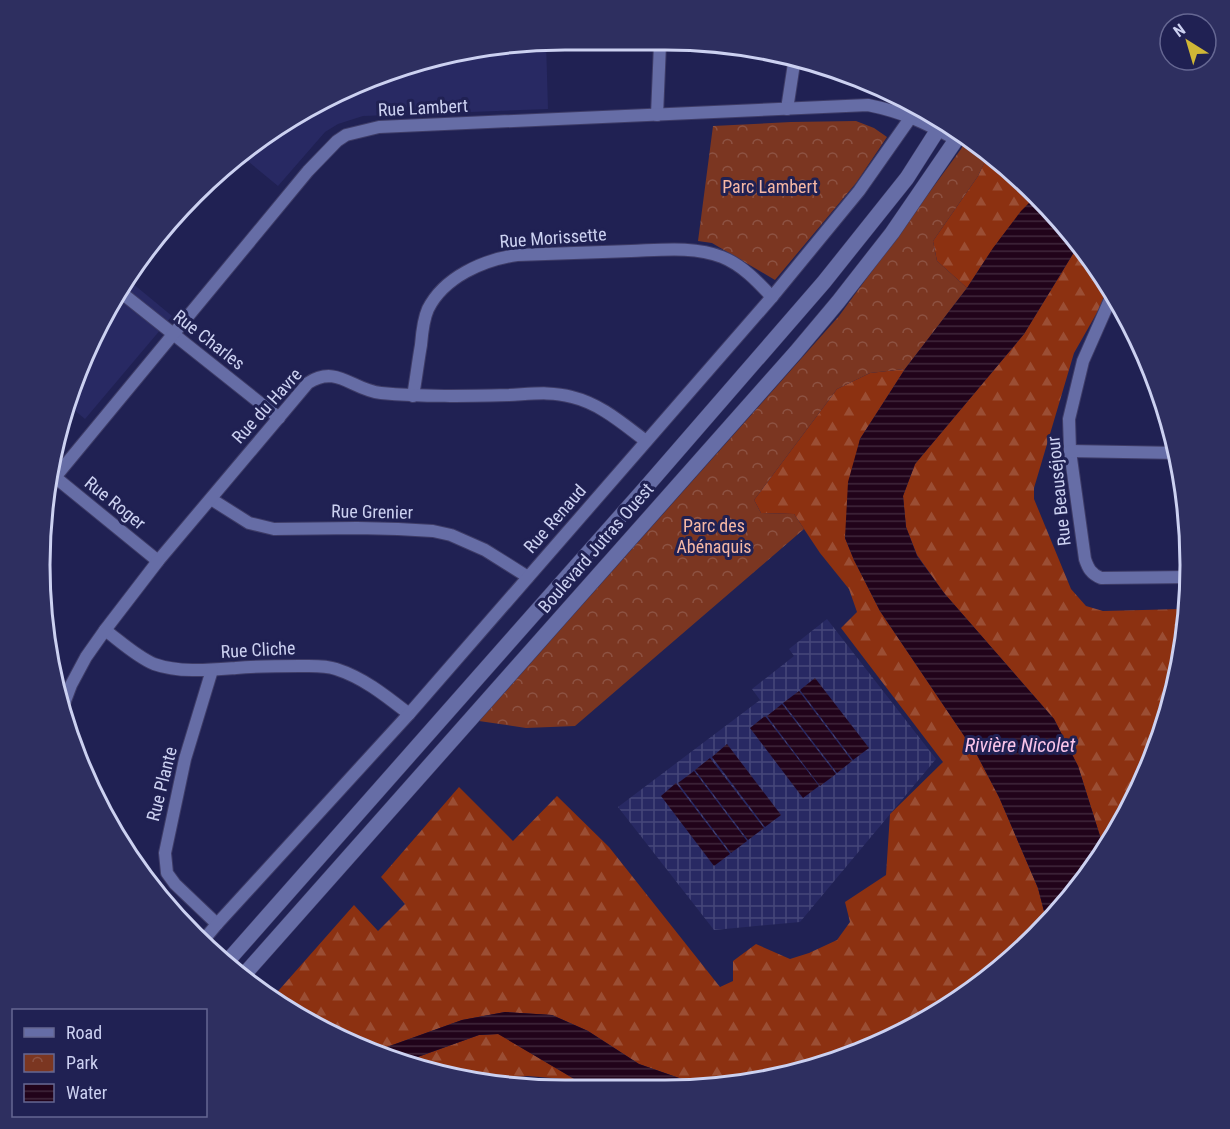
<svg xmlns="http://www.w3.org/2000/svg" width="1230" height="1129" font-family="'Roboto Condensed',sans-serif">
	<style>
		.built { fill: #282963 }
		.industrial { fill: url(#industrial-grid) }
		.forest { fill: url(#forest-firs) }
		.park { fill: url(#park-crowns) }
		.water { fill: url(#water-rules) }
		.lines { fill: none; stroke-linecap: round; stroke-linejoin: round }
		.street-casing { stroke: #3e3c67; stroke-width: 14 }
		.secondary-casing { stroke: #3e3c67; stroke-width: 16 }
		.street { stroke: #666da6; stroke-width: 12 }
		.secondary { stroke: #666da6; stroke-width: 15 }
		.labels { text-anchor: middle; stroke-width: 6; stroke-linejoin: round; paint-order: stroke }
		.street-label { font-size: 18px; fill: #ccd1f1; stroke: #202153 }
		.park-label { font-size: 18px; fill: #f6b8a5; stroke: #202153 }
		.water-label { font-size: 20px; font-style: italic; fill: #fac4e9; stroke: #202153 }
		.rim { fill: none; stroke: #ccd1f1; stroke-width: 3 }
	</style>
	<defs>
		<pattern id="industrial-grid" width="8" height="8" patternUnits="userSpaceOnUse" patternTransform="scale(1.5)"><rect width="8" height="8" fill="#282963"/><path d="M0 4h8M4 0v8" fill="none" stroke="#46477a"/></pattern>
		<pattern id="forest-firs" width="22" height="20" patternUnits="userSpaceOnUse" patternTransform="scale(1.5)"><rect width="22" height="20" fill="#8c3111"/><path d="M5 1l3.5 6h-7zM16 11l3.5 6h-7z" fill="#9b4e34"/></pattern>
		<pattern id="park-crowns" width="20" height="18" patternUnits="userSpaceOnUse" patternTransform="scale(1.5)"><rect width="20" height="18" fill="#7b3621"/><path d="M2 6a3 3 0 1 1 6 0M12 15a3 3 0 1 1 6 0" fill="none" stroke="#8d5242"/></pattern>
		<pattern id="water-rules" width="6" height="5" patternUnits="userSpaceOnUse" patternTransform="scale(1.5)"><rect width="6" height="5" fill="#21031a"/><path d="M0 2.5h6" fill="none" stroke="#40273c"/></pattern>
	</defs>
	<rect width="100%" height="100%" fill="#202153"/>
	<g class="built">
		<polygon points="546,41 548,109 363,116 338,124 325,132 278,186 238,153 245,147 332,93 462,49"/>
		<polygon points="126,278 172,316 85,419 67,404 109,302"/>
	</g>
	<polygon class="industrial" points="827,619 936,759 800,922 714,930 618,807 760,700 752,689 794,656 789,649"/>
	<g class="forest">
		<path d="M989,153L1038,194C1010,222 988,255 967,288L937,261L933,241L978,176Z"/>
		<polygon points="1079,244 1103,273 1111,288 1074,353 1034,488 1034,499 1071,589 1086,606 1103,611 1182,609 1185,626 1181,667 1151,766 1105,852 1078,766 1054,719 944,593 917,555 906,527 903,496 915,464 1024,334"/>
		<polygon points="905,369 860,439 845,538 854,560 880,611 977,755 999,797 1038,888 1047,923 1037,936 957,1002 866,1050 794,1072 723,1084 682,1079 639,1064 588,1031 552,1015 505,1012 462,1020 373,1052 302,1020 272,998 354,905 378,931 405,904 381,877 459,787 513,841 557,796 609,847 720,987 733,981 733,961 756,944 790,959 809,953 837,940 850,922 845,902 886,875 890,814 943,762 841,628 857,612 849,589 820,553 794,514 761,513 754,500 837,389 870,373"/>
		<polygon points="499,1034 576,1080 528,1076 472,1080 401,1063 479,1035"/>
	</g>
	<g class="park">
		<polygon points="856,121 874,128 887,137 856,183 775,280 712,243 698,241 713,126 791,122"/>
		<polygon points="968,136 989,153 978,176 933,241 937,261 967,288 905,369 870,373 837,389 754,500 761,513 794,514 804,529 575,726 526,728 479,721 839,316 961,149"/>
	</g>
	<g class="water">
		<polygon points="1038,194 1079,244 1024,334 915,464 903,496 906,527 917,556 944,593 1054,719 1078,766 1105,852 1047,923 1038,888 999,797 977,755 880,611 854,560 845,538 848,482 860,439 905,369 967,288 993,248 1021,211"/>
		<polygon points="815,678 869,748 853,760 800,690"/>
		<polygon points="799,691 852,761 837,773 783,703"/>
		<polygon points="782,704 836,774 820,786 767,716"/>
		<polygon points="765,716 819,786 803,798 750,728"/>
		<polygon points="727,744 781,815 765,827 712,757"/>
		<polygon points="710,758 764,828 748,840 695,770"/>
		<polygon points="694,771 747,841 731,853 678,783"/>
		<polygon points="676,783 730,854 714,866 661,796"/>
		<polygon points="505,1012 552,1015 588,1031 639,1064 682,1079 723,1084 794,1072 768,1080 666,1090 593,1088 576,1080 498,1034 479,1035 401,1063 373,1052 462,1020"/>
	</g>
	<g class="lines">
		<g class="street-casing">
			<g id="street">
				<polyline points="787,109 795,57"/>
				<polyline points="657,115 660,44"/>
				<polyline points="118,290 279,418"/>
				<path d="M1113,293L1083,361L1069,419L1070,451L1085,559C1088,568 1091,574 1101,578L1190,577"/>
				<path d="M413,396C416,379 418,362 421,345C422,333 423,320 428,309C444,277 483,260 517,255C555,254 593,252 631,251C661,250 694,246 722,257C742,265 757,281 772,297"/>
				<polyline points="1070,451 1178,453"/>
				<polyline points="50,473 158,561"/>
				<path d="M47,487L308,171L337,141L346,135L379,127L868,105C903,112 926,123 957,140"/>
				<polyline points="211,499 249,523 274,529 357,528 398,529 433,531 451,535 485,550 528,577"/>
				<path d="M105,630C121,642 137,657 154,664C179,673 210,670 236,668C257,666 278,666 300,666C311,666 325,665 336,669C364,678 386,696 409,714"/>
				<polyline points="212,670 185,759 165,853 167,873 175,884 217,924"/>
				<path d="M62,709L71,685L86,657L105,630L158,561L308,383C337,364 352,390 381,393C423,397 466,396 509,395C531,394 551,391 572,397C601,404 623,424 646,441"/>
				<polyline points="202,942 217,924 409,714 772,297 859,191 918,107"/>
			</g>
		</g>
		<g class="secondary-casing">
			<g id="secondary">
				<polyline points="225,964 647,486 824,282 907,178 944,120"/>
				<polyline points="242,977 796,352 838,302 892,233 962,131"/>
			</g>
		</g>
		<use href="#street" class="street"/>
		<use href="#secondary" class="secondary"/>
	</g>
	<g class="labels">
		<g class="street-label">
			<text transform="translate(423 108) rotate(-3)" y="6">Rue Lambert</text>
			<text transform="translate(553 238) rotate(-4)" y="6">Rue Morissette</text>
			<text transform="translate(209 340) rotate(38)" y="6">Rue Charles</text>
			<text transform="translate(267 406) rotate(-48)" y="6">Rue du Havre</text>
			<text transform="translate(1059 491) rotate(-96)" y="6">Rue Beauséjour</text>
			<text transform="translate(115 503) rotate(39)" y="6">Rue Roger</text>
			<text transform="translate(372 512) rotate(1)" y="6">Rue Grenier</text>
			<text transform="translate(555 519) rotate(-49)" y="6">Rue Renaud</text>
			<text transform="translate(596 548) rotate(-49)" y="6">Boulevard Jutras Ouest</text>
			<text transform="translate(258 650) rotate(-3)" y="6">Rue Cliche</text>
			<text transform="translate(162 784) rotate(-76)" y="6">Rue Plante</text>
		</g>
		<g class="park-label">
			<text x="770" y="193">Parc Lambert</text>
			<text x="714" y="532">Parc des<tspan x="714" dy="21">Abénaquis</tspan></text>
		</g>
		<g class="water-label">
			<text x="1020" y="752">Rivière Nicolet</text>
		</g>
	</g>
	<path d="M0 0H1230V1129H0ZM565 50H665A515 515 0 0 1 1180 565V565A515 515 0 0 1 665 1080H565A515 515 0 0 1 50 565V565A515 515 0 0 1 565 50Z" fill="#2e2f60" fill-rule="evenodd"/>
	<path class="rim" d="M565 50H665A515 515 0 0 1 1180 565V565A515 515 0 0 1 665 1080H565A515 515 0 0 1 50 565V565A515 515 0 0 1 565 50Z"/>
	<rect x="12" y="1009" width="195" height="108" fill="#202153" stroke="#656792" stroke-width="1.5"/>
	<rect x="24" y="1028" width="30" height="9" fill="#666da6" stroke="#656792" stroke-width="1.5"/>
	<text x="66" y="1039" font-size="18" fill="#ccd1f1">Road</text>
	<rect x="24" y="1054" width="30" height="18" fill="url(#park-crowns)" stroke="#656792" stroke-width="1.5"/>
	<text x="66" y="1069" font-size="18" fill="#ccd1f1">Park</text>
	<rect x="24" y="1084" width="30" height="18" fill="url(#water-rules)" stroke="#656792" stroke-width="1.5"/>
	<text x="66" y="1099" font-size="18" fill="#ccd1f1">Water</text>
	<g transform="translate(1188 42) rotate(323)"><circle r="28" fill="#202153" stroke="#656792" stroke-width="1.5"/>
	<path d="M0-4.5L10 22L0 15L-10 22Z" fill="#d0b736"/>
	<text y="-9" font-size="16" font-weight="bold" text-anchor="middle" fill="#ccd1f1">N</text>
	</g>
</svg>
